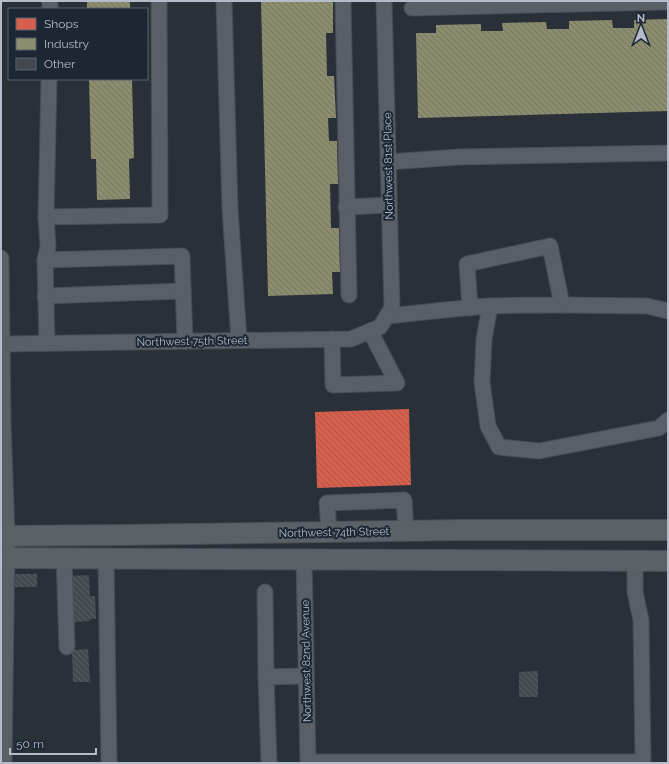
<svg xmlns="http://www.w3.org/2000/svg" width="669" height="764" font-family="Raleway,sans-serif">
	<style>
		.shops { fill: url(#shops-back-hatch) }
		.industry { fill: url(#industry-back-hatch) }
		.building { fill: url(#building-back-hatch) }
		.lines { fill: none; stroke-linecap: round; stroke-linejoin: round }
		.minor-casing { stroke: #484c53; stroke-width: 17 }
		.major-casing { stroke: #484c55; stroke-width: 22 }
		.minor { stroke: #5a5e66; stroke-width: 15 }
		.major { stroke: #5c6168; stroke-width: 20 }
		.labels { text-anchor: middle; stroke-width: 4; stroke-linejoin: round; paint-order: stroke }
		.street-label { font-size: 11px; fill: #b4bcc9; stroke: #1d2633 }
	</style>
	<defs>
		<pattern id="shops-back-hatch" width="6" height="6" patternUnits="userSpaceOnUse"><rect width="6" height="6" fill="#d6604d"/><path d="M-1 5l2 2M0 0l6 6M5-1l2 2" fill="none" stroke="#a65448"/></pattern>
		<pattern id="industry-back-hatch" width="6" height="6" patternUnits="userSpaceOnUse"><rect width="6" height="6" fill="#8c8c6e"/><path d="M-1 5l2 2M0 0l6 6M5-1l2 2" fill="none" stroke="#72735f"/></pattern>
		<pattern id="building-back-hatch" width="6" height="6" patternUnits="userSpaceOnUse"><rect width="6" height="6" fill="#444950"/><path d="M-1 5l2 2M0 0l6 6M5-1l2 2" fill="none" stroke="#5d6168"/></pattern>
	</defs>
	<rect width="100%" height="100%" fill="#2a3038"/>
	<polygon class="shops" points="409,409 411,485 317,488 315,412"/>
	<g class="industry">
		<rect x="87" y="1" width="43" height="8"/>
		<polygon points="261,1 333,1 333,33 326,33 327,76 334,76 336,118 328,118 329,141 337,141 338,184 330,184 331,228 339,228 340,272 332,272 333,294 268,296"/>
		<polygon points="668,19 668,111 418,118 416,33 436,33 436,25 481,24 481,31 503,31 502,23 546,22 547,29 569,29 569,21 612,20 613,28 634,28 634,20"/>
		<polygon points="89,79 132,79 134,158 129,159 130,199 97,200 96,159 91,159"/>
	</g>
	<g class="building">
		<rect x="15" y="574" width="22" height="13"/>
		<polygon points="89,575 90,596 95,596 96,619 90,619 90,621 74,622 72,576"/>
		<polygon points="88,649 90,682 73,682 72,650"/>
		<polygon points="538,671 538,697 519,697 519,672"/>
	</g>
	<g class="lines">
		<g class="minor-casing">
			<g id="minor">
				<polyline points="224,1 230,209 239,340"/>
				<polyline points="343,1 349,295"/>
				<polyline points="491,6 668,2"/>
				<polyline points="412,8 491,6 491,1"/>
				<polyline points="50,9 50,1"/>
				<polyline points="388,162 459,157 668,153"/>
				<polyline points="346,207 389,205"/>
				<polyline points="46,217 160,215 159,1"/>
				<polyline points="1,258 3,423 7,536 4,763"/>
				<polyline points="45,260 48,247 46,217 49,79"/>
				<polyline points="45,296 183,291"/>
				<polyline points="562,305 647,306 668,311"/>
				<polyline points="490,306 484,339 482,382 488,426 499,447 539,451 659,428 668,420"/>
				<path d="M387,316C421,313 456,308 491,306C514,305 538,305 562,305L550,246L467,264L470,308"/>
				<polyline points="332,339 333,385 397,383 370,331"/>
				<polyline points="47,343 45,260 182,256 185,341"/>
				<polyline points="3,344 351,339 380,327 392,308 384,1"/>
				<polyline points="329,532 327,503 404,500 406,530"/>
				<polyline points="64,558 67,647"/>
				<polyline points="106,558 109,763"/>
				<polyline points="304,559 308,763"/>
				<polyline points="265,592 266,677"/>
				<polyline points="308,762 643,762 641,620 635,592 635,561"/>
				<polyline points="269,763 266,677 306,676"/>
			</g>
		</g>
		<g class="major-casing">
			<g id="major">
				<polyline points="1,536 124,535 465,530 668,530"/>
				<polyline points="1,558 668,561"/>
			</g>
		</g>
		<use href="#minor" class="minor"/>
		<use href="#major" class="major"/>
	</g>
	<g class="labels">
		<g class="street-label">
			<text transform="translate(388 166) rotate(-91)" y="4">Northwest 81st Place</text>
			<text transform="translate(192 341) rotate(-1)" y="4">Northwest 75th Street</text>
			<text transform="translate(334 532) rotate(-1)" y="4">Northwest 74th Street</text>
			<text transform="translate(306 661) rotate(-91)" y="4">Northwest 82nd Avenue</text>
		</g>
	</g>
	<rect width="669" height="764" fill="none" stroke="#b4bcc9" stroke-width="4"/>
	<rect x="8" y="8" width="140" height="72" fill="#1d2633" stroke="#59626f"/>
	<rect x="16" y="18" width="20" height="12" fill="#d6604d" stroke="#59626f"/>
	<text x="44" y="28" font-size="12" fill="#b4bcc9">Shops</text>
	<rect x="16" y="38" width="20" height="12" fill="#8c8c6e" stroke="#59626f"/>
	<text x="44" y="48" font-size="12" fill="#b4bcc9">Industry</text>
	<rect x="16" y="58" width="20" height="12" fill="#444950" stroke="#59626f"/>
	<text x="44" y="68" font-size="12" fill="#b4bcc9">Other</text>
	<g transform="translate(641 28)" stroke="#1d2633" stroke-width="3" paint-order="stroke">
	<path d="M0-3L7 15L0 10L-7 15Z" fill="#b4bcc9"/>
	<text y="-6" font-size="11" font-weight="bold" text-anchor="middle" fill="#b4bcc9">N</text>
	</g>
	<path d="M10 748v6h86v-6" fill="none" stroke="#b4bcc9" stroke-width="2"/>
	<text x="16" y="748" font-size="12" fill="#b4bcc9" stroke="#1d2633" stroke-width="3" paint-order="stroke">50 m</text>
</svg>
